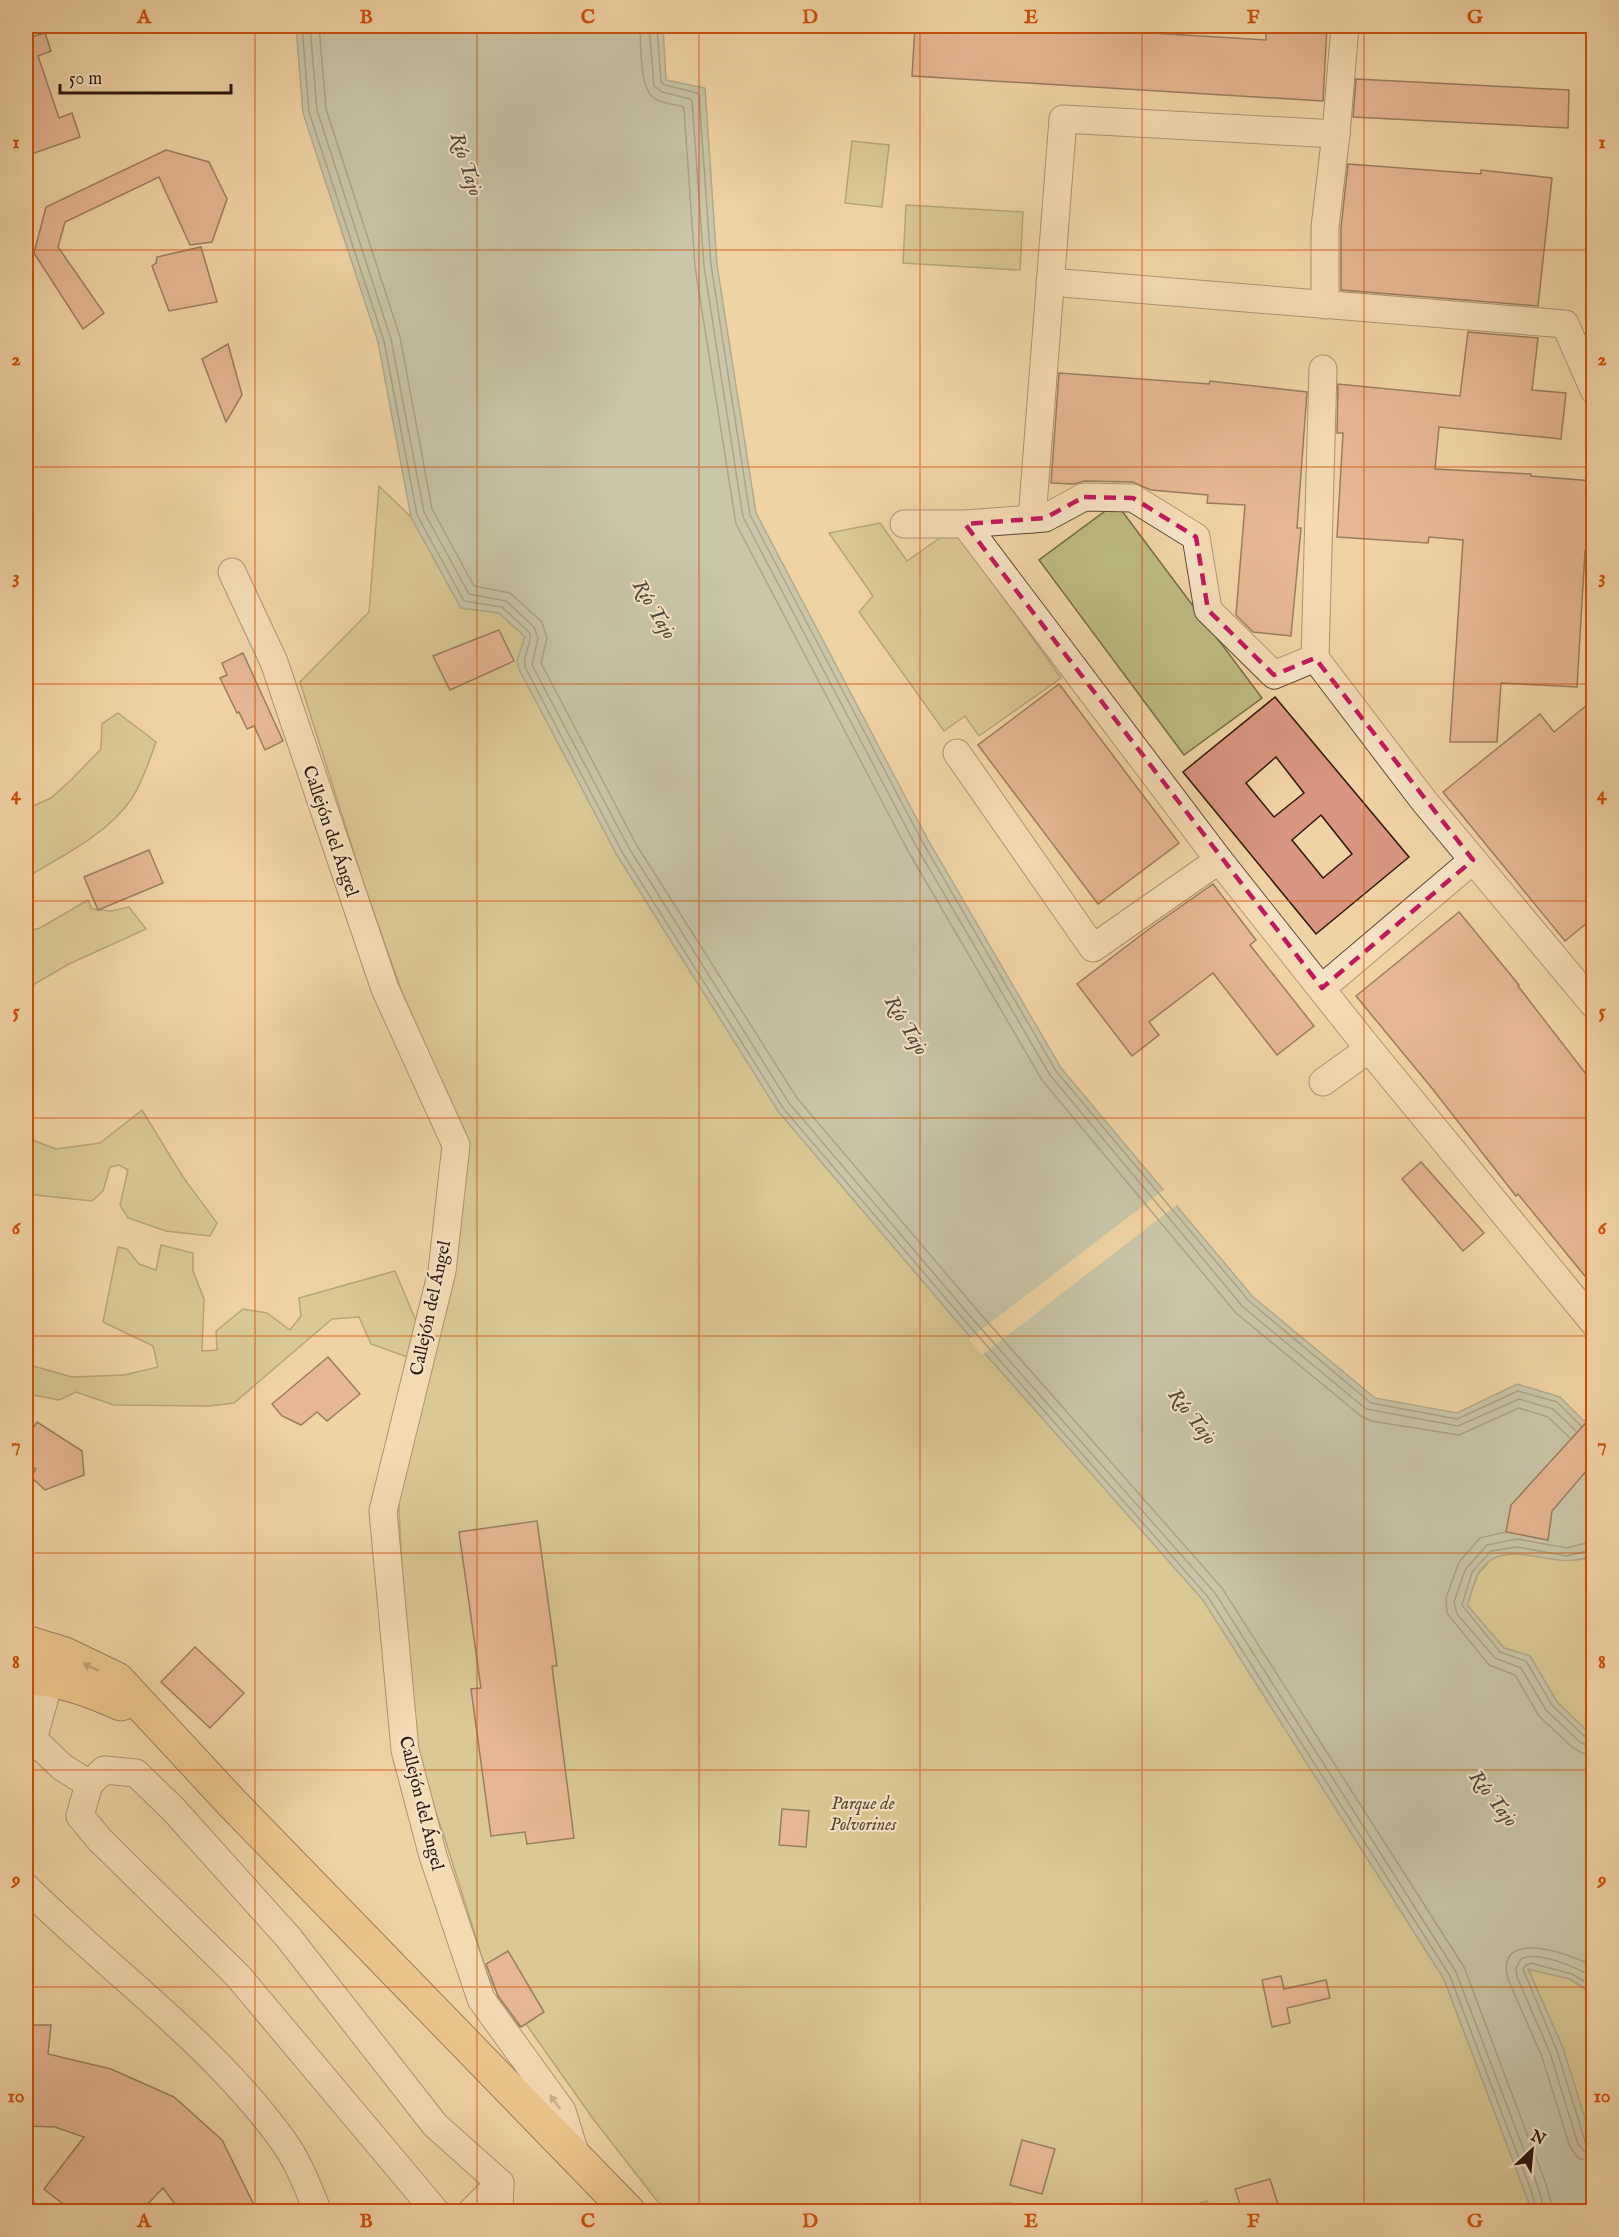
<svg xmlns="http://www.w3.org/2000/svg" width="1619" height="2237" font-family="'IM FELL English',serif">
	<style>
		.green { fill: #bebb82; stroke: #756948; stroke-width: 1.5 }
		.water { fill: #9bb7ad; stroke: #6f776d; stroke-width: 1.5 }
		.pier { fill: #f0d3a5 }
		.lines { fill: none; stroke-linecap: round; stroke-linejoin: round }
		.shore { stroke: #64675e; stroke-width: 1.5 }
		.building { fill: #d8957f; stroke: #2c170e; stroke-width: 1.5; fill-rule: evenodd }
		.street-casing { stroke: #5d4634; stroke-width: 29 }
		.primary-casing { stroke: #2c170e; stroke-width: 35 }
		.street { stroke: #f5e2c4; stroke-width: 27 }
		.primary { stroke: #e8ba72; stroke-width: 33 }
		.oneway { fill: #8a6840 }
		.oneway2 { fill: #9b8772 }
		.marked { fill: none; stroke: #c2185b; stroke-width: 4.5; stroke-dasharray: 12 8; stroke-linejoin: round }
		.grid { fill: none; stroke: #cc4f0c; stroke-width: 1.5; stroke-opacity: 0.55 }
		.labels { text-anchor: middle; stroke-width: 4.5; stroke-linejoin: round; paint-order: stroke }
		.street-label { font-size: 18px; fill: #2c170e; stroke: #f5e2c4 }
		.park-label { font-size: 18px; font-style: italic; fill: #584831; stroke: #f5e2c4 }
		.water-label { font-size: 20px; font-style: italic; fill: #4d473e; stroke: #f5e2c4 }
		.neatline { fill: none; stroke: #cc4f0c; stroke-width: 2 }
		.grid-label { font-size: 20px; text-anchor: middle; font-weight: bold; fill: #cc4f0c }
	</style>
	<rect width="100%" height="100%" fill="#f0d3a5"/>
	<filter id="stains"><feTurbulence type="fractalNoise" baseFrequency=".00333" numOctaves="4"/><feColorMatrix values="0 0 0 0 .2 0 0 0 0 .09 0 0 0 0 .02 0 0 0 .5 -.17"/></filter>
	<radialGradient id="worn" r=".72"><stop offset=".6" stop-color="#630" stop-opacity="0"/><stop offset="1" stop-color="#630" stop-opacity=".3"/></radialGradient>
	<g class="green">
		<polygon points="852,141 889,145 882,207 845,203"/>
		<polygon points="906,205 1023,212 1020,270 903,263"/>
		<polygon points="379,486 411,517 461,608 499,613 525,637 518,661 519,669 617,855 778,1111 960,1325 1203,1600 1444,1979 1532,2211 1211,2212 1207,2201 1175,2212 1027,2211 1011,2203 962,2204 952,2212 665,2211 594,2120 526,2024 520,2027 506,2011 488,1976 444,1836 411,1742 398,1490 466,1141 402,992 365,888 300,682 369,612"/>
		<polygon points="1116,503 1262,698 1184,755 1039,560"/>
		<polygon points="880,523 907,561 954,528 1061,678 979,736 965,716 944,731 859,612 873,596 829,533"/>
		<path d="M118,713L156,742C149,761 143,781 132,798C111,831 65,855 32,874L26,876V809L51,798L71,780L101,749L102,724Z"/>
		<polygon points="88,900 92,909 111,911 129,907 146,929 69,964 26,989 26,932 40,928"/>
		<polygon points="142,1110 183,1177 217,1223 210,1236 166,1231 128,1218 120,1205 128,1170 119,1165 110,1167 103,1191 92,1201 26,1194 26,1132 35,1141 56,1149 100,1143"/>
		<polygon points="161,1245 193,1253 193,1271 204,1299 202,1351 217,1350 216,1331 243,1309 267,1313 290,1330 301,1316 299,1298 395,1271 416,1321 410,1358 371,1344 359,1317 332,1319 234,1403 209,1406 114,1405 76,1392 59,1400 33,1395 26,1399 26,1364 72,1377 124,1375 158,1367 153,1346 103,1322 118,1247 127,1249 139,1264 156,1270"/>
		<polygon points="1516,1553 1586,1559 1593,1554 1593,1731 1588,1732 1557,1702 1530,1656 1504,1648 1467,1605 1478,1574 1493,1557"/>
		<polygon points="1528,1969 1570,1979 1593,1994 1593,2151 1563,2048"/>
	</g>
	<path class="water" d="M296,26H663L666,80L705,88L717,265L756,513L928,840L1061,1068L1253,1297L1375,1398L1457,1413L1517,1384L1560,1397L1584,1421L1593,1411V1554C1557,1577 1505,1529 1478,1574C1473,1583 1471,1595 1467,1605L1504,1648L1530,1656L1557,1702L1588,1732L1593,1731V1994L1570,1979L1528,1969L1563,2048L1588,2128L1593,2151V2211H1532L1444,1979L1203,1600L960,1325L778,1111L617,855L519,669L517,661L525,637L499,613L461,608L411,517L378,342L303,113Z"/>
	<polygon class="pier" points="1165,1189 1178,1204 982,1355 969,1339"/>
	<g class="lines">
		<g class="shore">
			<path d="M302,26L309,112L384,341L417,515L464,601L502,607L530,633C532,645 522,655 525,667L622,852L783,1108L965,1321L1208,1597L1450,1976L1531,2190L1537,2212"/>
			<polyline points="310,26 317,110 391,339 424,512 469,594 506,601 534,627 538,638 532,665 629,848 789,1103 970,1316 1215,1593 1456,1972 1538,2187 1545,2212"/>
			<polyline points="319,26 326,109 400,337 432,509 474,586 510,593 542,622 547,638 541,663 636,844 797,1098 977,1310 1222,1588 1464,1967 1546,2184 1554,2212"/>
			<path d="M640,26C641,43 639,88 654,98C662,104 673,104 682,106L684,109L695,267L736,524L908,851L1042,1080L1236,1313L1361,1416L1371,1421L1459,1435L1519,1408L1548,1417L1570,1438"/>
			<polyline points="649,26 654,86 662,92 690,99 692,101 704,266 743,517 916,846 1050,1075 1243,1307 1366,1409 1458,1426 1519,1399 1553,1409 1576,1431"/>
			<polyline points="657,26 661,82 665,85 697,93 699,95 711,265 750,515 923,843 1056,1071 1249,1301 1371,1403 1457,1419 1518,1391 1557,1402 1581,1426"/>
			<polyline points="1505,1532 1480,1538 1459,1562 1446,1598 1447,1613 1489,1665 1515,1675 1539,1716 1572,1747 1582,1753 1594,1754"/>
			<polyline points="1594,1541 1567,1548 1517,1539 1487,1545 1465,1570 1454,1602 1457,1614 1495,1658 1521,1668 1546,1710 1580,1742 1586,1745 1594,1745"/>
			<polyline points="1594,1549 1567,1556 1517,1547 1491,1551 1472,1572 1462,1605 1500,1652 1526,1661 1552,1705 1584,1736 1594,1737"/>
			<path d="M1594,1967C1573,1954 1494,1926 1508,1979L1542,2057L1570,2147L1578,2158L1594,2163"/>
			<path d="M1594,1978C1578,1968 1538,1950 1521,1959L1516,1968L1517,1977L1550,2053L1578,2144L1585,2152L1594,2153"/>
			<polyline points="1594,1987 1572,1974 1531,1963 1526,1965 1523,1969 1557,2051 1585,2141 1588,2145 1594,2146"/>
		</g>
	</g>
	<g class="building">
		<polygon points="915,26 1019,26 1090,30 1090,26 1152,26 1152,33 1266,40 1266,26 1327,26 1323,101 912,76"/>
		<polygon points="28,29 31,37 45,33 51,51 38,56 59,118 72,113 80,137 26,156 26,30"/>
		<polygon points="1356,79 1569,90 1568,128 1353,117"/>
		<polygon points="166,150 209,162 227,199 212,242 190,245 159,177 65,222 58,247 104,313 83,329 34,253 46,207"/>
		<polygon points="1348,164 1481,174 1481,170 1552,178 1538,306 1341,290 1341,228"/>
		<polygon points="201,247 217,302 169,311 152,266 156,263 157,257"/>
		<polygon points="1468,332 1538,338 1532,390 1566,393 1561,439 1439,427 1435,469 1531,474 1531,476 1593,481 1593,552 1585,551 1577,687 1501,683 1497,742 1450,742 1463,540 1429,537 1428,543 1337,537 1343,433 1337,433 1338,384 1460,396"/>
		<polygon points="228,344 242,395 226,422 202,359"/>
		<polygon points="1059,373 1209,384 1210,381 1307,392 1297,528 1301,528 1291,636 1253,632 1236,615 1245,505 1207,503 1208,495 1151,490 1133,482 1084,481 1074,484 1051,483"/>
		<polygon points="499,630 514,661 450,690 433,656"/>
		<polygon points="243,653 283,741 265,750 254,726 247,729 239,712 237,713 220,678 227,675 222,663"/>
		<polygon points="1059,684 1179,843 1098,904 978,745"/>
		<path d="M1275,697L1409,857L1316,934L1183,772ZM1276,757L1304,793L1274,817L1246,783ZM1321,815L1352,854L1323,878L1292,840Z"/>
		<polygon points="1593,700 1593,918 1565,941 1443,792 1540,714 1554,732"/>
		<polygon points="149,850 163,883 98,910 84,877"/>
		<polygon points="1213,884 1256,940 1250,945 1314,1026 1277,1055 1213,973 1149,1022 1159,1035 1132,1056 1077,984 1153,926"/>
		<polygon points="1459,912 1519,985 1518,986 1593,1083 1593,1286 1518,1194 1516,1196 1431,1087 1356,996"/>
		<polygon points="1421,1162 1484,1233 1463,1251 1402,1179"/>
		<polygon points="328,1357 360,1394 327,1421 317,1412 301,1425 282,1416 272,1404"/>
		<polygon points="1593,1415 1593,1463 1552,1511 1548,1540 1506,1532 1511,1505"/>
		<polygon points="37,1422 82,1451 84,1475 45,1490 31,1477 36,1469 26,1463 26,1439"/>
		<polygon points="537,1521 557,1666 552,1666 574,1838 527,1844 525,1832 491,1836 471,1689 481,1688 459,1532"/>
		<polygon points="195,1647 244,1693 210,1728 161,1682"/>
		<polygon points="782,1809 809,1811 806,1847 779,1845"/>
		<polygon points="508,1951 544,2012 521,2027 498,1996 486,1964"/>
		<polygon points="1281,1976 1284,1989 1326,1980 1330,1998 1287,2008 1290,2023 1272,2027 1262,1980"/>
		<polygon points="26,2025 51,2025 48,2054 111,2069 174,2097 222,2140 257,2211 180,2211 163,2188 141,2211 72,2211 44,2189 84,2137 55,2127 26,2126"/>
		<polygon points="1022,2140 1055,2149 1042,2194 1010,2185"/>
		<polygon points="1270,2179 1280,2211 1242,2211 1235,2189"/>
	</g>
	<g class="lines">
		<g class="street-casing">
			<g id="street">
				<polyline points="1050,282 1565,324 1594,390"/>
				<polyline points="1325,305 1325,227 1336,134 1345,26"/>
				<polyline points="1032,519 1063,119 1336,134"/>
				<polyline points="904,524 965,524 1045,518 1084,497 1133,498 1196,537 1208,610 1274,675 1315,658 1424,801 1594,1005"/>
				<polyline points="965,524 1219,860"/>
				<polyline points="232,572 274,662 385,989 456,1145 442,1271 383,1511 405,1750 433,1856 481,1999 562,2111 576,2156"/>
				<polyline points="1315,658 1323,369"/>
				<polyline points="957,753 1093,948 1219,860 1369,1049 1594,1323"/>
				<polyline points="1322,988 1473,860"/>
				<polyline points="1323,1082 1369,1049"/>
				<polyline points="33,1739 62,1767 89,1784 104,1770 136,1773 174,1810 288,1937 435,2125 500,2183 499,2212"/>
				<polyline points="26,1750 33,1739 50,1679"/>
				<polyline points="89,1784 80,1816 100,1840 238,1976 436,2212"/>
				<path d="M26,1887C111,1972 214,2044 284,2142C299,2163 308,2188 318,2212"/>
				<polyline points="471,2212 500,2183"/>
			</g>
		</g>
		<g class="primary-casing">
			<g id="primary">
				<polyline points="26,1642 65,1654 117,1679 232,1803 629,2212"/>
				<path d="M26,1678C60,1679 90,1690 121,1704"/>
			</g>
		</g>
		<use href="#street" class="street"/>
		<use href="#primary" class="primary"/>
	</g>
	<defs><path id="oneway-solid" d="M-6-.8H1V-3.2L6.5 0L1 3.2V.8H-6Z" transform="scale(1.5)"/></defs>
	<use class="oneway" href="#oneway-solid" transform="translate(91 1667) rotate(-154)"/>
	<use class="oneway2" href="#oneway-solid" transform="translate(555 2102) rotate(-126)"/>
	<path d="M0 0H1619V2237H0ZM1084,497L1133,498L1196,537L1208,610L1274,675L1315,658L1473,860L1322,988L965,524L1045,518Z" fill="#f0d3a5" fill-opacity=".55" fill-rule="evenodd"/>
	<path class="marked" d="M1084,497L1133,498L1196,537L1208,610L1274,675L1315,658L1473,860L1322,988L965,524L1045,518Z"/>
	<path class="grid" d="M255,26V2212M477,26V2212M699,26V2212M920,26V2212M1142,26V2212M1364,26V2212M26,250H1594M26,467H1594M26,684H1594M26,901H1594M26,1118H1594M26,1336H1594M26,1553H1594M26,1770H1594M26,1987H1594"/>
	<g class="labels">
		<g class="street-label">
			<text transform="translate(331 831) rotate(71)" y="6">Callejón del Ángel</text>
			<text transform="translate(430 1308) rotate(-78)" y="6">Callejón del Ángel</text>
			<text transform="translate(422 1803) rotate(76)" y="6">Callejón del Ángel</text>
		</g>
		<g class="park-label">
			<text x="863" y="1809">Parque de<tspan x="863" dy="21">Polvorines</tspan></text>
		</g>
		<g class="water-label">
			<text transform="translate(467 164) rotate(72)" y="7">Río Tajo</text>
			<text transform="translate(655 609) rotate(59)" y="7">Río Tajo</text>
			<text transform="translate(907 1025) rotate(59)" y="7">Río Tajo</text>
			<text transform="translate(1193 1416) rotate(52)" y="7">Río Tajo</text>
			<text transform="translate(1494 1798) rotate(52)" y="7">Río Tajo</text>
		</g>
	</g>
	<rect width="1619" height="2237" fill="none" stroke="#f0d3a5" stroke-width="66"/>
	<g transform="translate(1532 2150) rotate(26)" stroke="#f5e2c4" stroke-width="4.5" paint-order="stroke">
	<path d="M0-4.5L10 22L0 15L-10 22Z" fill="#2c170e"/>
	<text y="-9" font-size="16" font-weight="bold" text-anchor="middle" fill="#2c170e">N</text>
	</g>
	<path d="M60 84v9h171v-9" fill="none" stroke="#2c170e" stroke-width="3"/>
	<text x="69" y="84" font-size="18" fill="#2c170e" stroke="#f5e2c4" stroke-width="4.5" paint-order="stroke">50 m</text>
	<rect x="33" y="33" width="1553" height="2171" class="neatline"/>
	<g class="grid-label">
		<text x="144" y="23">A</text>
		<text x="366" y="23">B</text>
		<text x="588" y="23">C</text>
		<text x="810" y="23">D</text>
		<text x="1031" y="23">E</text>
		<text x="1253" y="23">F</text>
		<text x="1475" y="23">G</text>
		<text x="16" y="148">1</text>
		<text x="1602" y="148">1</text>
		<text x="16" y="365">2</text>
		<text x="1602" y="365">2</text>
		<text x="16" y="583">3</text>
		<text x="1602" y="583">3</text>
		<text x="16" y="800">4</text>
		<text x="1602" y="800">4</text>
		<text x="16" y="1017">5</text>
		<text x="1602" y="1017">5</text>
		<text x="16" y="1234">6</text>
		<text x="1602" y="1234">6</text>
		<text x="16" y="1451">7</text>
		<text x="1602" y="1451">7</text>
		<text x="16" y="1668">8</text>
		<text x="1602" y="1668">8</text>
		<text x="16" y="1885">9</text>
		<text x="1602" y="1885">9</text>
		<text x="16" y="2102">10</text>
		<text x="1602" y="2102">10</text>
		<text x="144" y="2227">A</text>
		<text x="366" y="2227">B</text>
		<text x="588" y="2227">C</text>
		<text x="810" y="2227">D</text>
		<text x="1031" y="2227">E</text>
		<text x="1253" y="2227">F</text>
		<text x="1475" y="2227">G</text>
	</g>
	<rect width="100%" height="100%" filter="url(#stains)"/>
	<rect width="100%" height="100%" fill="url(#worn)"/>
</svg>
